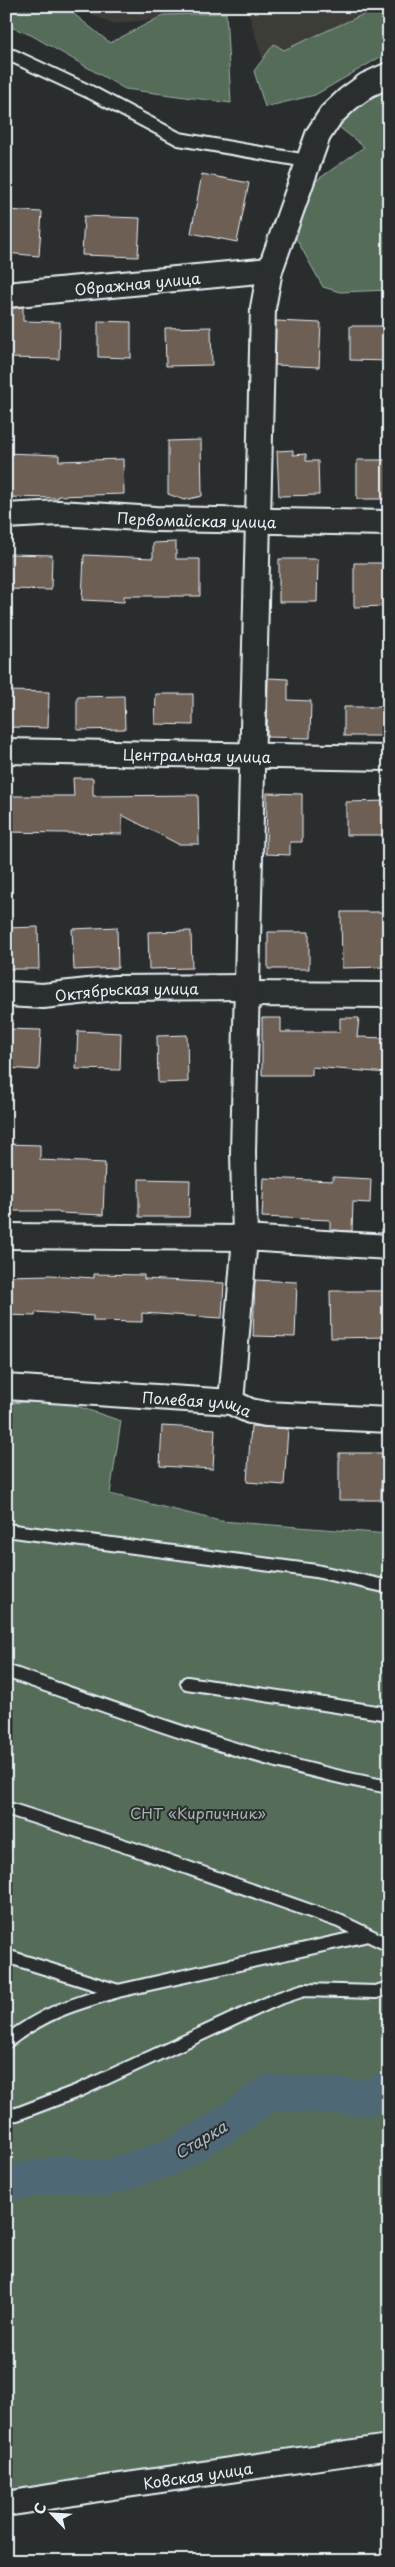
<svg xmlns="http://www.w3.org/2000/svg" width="395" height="2567" font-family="'Playpen Sans',sans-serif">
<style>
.built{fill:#3e3c39}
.green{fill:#546c59;stroke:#9eaea8}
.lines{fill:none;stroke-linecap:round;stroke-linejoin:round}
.river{stroke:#4f6874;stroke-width:36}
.building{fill:#6d5e53;stroke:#e8f1f8}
.lane-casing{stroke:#e8f1f8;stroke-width:16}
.street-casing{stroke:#e8f1f8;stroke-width:28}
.lane{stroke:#2a2d2e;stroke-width:12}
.street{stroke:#2a2d2e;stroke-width:24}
.labels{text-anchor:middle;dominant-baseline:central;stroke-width:4;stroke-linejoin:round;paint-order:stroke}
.street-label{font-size:15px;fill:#e8f1f8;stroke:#2a2d2e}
.park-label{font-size:15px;fill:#a5b5b0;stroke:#2a2d2e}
.water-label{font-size:16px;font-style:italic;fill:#abbac3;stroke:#2a2d2e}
</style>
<rect width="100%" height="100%" fill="#2a2d2e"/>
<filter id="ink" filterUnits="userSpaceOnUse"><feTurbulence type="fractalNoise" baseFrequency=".02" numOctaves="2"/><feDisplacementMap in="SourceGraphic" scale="10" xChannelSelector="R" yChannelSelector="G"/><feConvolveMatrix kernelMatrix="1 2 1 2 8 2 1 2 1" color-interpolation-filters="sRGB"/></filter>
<g filter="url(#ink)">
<!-- built -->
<path class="built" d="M 75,6 L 389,6 L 267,73 L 247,8 L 112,24 Z"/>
<!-- green -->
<path class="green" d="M 6,6 L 64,6 L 110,43 L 164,15 L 226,13 L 231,103 L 125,89 L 31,35 L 6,25 Z
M 382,6 L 389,6 L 389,52 L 315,95 L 265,107 L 254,71 L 274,44 L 284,50 Z
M 389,85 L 389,290 L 340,292 L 323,287 L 292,231 L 310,185 L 364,147 L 334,123 L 362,97 Z
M 62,1401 L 121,1421 L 110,1494 L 220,1521 L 389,1534 L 389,2090 L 365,2098 L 270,2092 L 226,2124 L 171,2157 L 103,2179 L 64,2173 L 6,2183 L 6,1403 Z
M 389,2095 L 389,2441 L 6,2494 L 6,2188 L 64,2177 L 102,2184 L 174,2160 L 271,2097 L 364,2103 Z"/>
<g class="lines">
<!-- river -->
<path class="river" d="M 6,2184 L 64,2173 L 103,2179 L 171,2157 L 226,2124 L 270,2092 L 365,2098 L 389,2090"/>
</g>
<!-- building -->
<path class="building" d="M 202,174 L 249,183 L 237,242 L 191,233 Z
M 6,210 L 42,212 L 39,256 L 6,253 Z
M 84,216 L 140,218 L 138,257 L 82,255 Z
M 23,307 L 23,321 L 60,322 L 59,359 L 6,358 L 6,309 Z
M 98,321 L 131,322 L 131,358 L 98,357 Z
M 276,321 L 321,323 L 319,367 L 275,365 Z
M 350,326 L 389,326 L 389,361 L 350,360 Z
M 211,327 L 212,365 L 166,366 L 165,328 Z
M 201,440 L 202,496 L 184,500 L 168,494 L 168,441 Z
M 293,450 L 293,455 L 306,454 L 306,461 L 318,461 L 319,495 L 279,496 L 277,451 Z
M 6,453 L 59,455 L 59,461 L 123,459 L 124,494 L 58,496 L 58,498 L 6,497 Z
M 357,460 L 389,460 L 389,499 L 357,499 Z
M 176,542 L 176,559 L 200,559 L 200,596 L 124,596 L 124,602 L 82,600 L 84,555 L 153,558 L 153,543 Z
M 9,554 L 52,555 L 51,590 L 8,589 Z
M 279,559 L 318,559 L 317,602 L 279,602 Z
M 354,563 L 389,563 L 389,606 L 354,607 Z
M 268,678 L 288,679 L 288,700 L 311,701 L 310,738 L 267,737 Z
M 8,691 L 49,692 L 48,728 L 7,727 Z
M 156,694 L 193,694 L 193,725 L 155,724 Z
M 124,696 L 125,729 L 77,730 L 77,697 Z
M 344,707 L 388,707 L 388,736 L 344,736 Z
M 73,778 L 93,778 L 93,796 L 198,795 L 199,844 L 178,844 L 122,815 L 122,834 L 6,832 L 6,796 L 74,796 Z
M 267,793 L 302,794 L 302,842 L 290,842 L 290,855 L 266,854 Z
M 389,801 L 389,835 L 346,835 L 346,802 Z
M 341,912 L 386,912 L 386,967 L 342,968 Z
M 38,927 L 39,969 L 6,969 L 6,928 Z
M 117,927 L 118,968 L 74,970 L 72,929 Z
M 191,931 L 192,968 L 149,969 L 148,932 Z
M 268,932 L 309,932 L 309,969 L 268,969 Z
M 262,1018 L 281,1018 L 281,1032 L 340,1032 L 340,1018 L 359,1018 L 357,1037 L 389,1038 L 388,1073 L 312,1067 L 312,1075 L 262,1075 Z
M 6,1029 L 41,1030 L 39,1070 L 6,1068 Z
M 78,1031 L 121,1033 L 120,1070 L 76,1069 Z
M 187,1035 L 188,1082 L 158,1083 L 157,1036 Z
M 6,1144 L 40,1145 L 40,1160 L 105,1163 L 103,1215 L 59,1213 L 59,1211 L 6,1211 Z
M 333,1177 L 371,1179 L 370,1203 L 353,1202 L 352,1231 L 330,1230 L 330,1220 L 262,1217 L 264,1178 L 333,1181 Z
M 139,1179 L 190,1180 L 189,1217 L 139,1217 Z
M 94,1274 L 144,1275 L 144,1279 L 224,1283 L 222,1318 L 142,1313 L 142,1322 L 93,1321 L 93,1316 L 36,1312 L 35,1316 L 6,1315 L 6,1276 L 50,1275 L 94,1278 Z
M 255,1280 L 297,1282 L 295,1337 L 253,1336 Z
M 330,1291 L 389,1291 L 389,1337 L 331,1338 Z
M 162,1426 L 215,1429 L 213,1469 L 160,1466 Z
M 251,1426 L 288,1429 L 284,1485 L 247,1482 Z
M 339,1453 L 382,1453 L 381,1500 L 339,1500 Z"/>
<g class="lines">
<defs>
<path id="lane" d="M 6,56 L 13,56 L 92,93 L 179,139 L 307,161
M 6,1530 L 316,1571 L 389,1587
M 6,1671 C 132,1715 257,1763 389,1787
M 187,1683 L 389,1714
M 6,1808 L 134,1849 L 339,1921 L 389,1945
M 6,1956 L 118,1991 L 368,1935
M 6,2042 C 45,2012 71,2005 118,1991
M 6,2115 L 17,2114 L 80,2090 L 277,1999 L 304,1990 L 376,1992 L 389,1988"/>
<g id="street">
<path id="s1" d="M 6,295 L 270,270"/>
<path id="s2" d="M 6,516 L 59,513 L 155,519 L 389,523"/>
<path id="s3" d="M 6,751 L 389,758"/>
<path id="s4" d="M 6,994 L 43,996 L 115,988 L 247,987"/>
<path d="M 246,994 L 389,995"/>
<path d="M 6,1236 L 245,1238 L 389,1247"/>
<path id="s5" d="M 6,1387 L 231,1402 L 250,1411 L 266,1414 L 389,1420"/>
<path d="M 231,1402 L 245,1238 L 243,1152 L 263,308 L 270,270 L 318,135 L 331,115 L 348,99 L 367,85 L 389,75"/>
<path id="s6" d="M 6,2504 L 99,2489 L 389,2447"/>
</g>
</defs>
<!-- lane casing -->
<use href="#lane" class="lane-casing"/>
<!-- street casing -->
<use href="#street" class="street-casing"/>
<!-- lane -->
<use href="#lane" class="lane"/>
<!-- street -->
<use href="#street" class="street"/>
</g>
</g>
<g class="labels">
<!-- street labels -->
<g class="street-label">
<text stroke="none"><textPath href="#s1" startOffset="132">Овражная улица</textPath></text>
<text stroke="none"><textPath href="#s2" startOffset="191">Первомайская улица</textPath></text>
<text stroke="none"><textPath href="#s3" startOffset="191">Центральная улица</textPath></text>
<text stroke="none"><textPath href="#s4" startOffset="121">Октябрьская улица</textPath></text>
<text stroke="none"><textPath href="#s5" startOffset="192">Полевая улица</textPath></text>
<text stroke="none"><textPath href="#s6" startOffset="194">Ковская улица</textPath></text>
</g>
<!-- park labels -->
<g class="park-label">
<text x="198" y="1812">СНТ «Кирпичник»</text>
</g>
<!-- water labels -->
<g class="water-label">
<text transform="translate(200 2139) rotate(-31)">Старка</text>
</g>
</g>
<!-- margin -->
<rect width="395" height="2567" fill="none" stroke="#2a2d2e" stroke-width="25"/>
<rect x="12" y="12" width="370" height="2542" fill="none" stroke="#e8f1f8" stroke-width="2" filter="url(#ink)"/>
<!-- north arrow -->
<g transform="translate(52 2514) rotate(295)" stroke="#2a2d2e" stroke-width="4" paint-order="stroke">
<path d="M0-4L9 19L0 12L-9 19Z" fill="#e8f1f8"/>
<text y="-8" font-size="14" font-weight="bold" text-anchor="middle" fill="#e8f1f8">С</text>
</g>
</svg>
